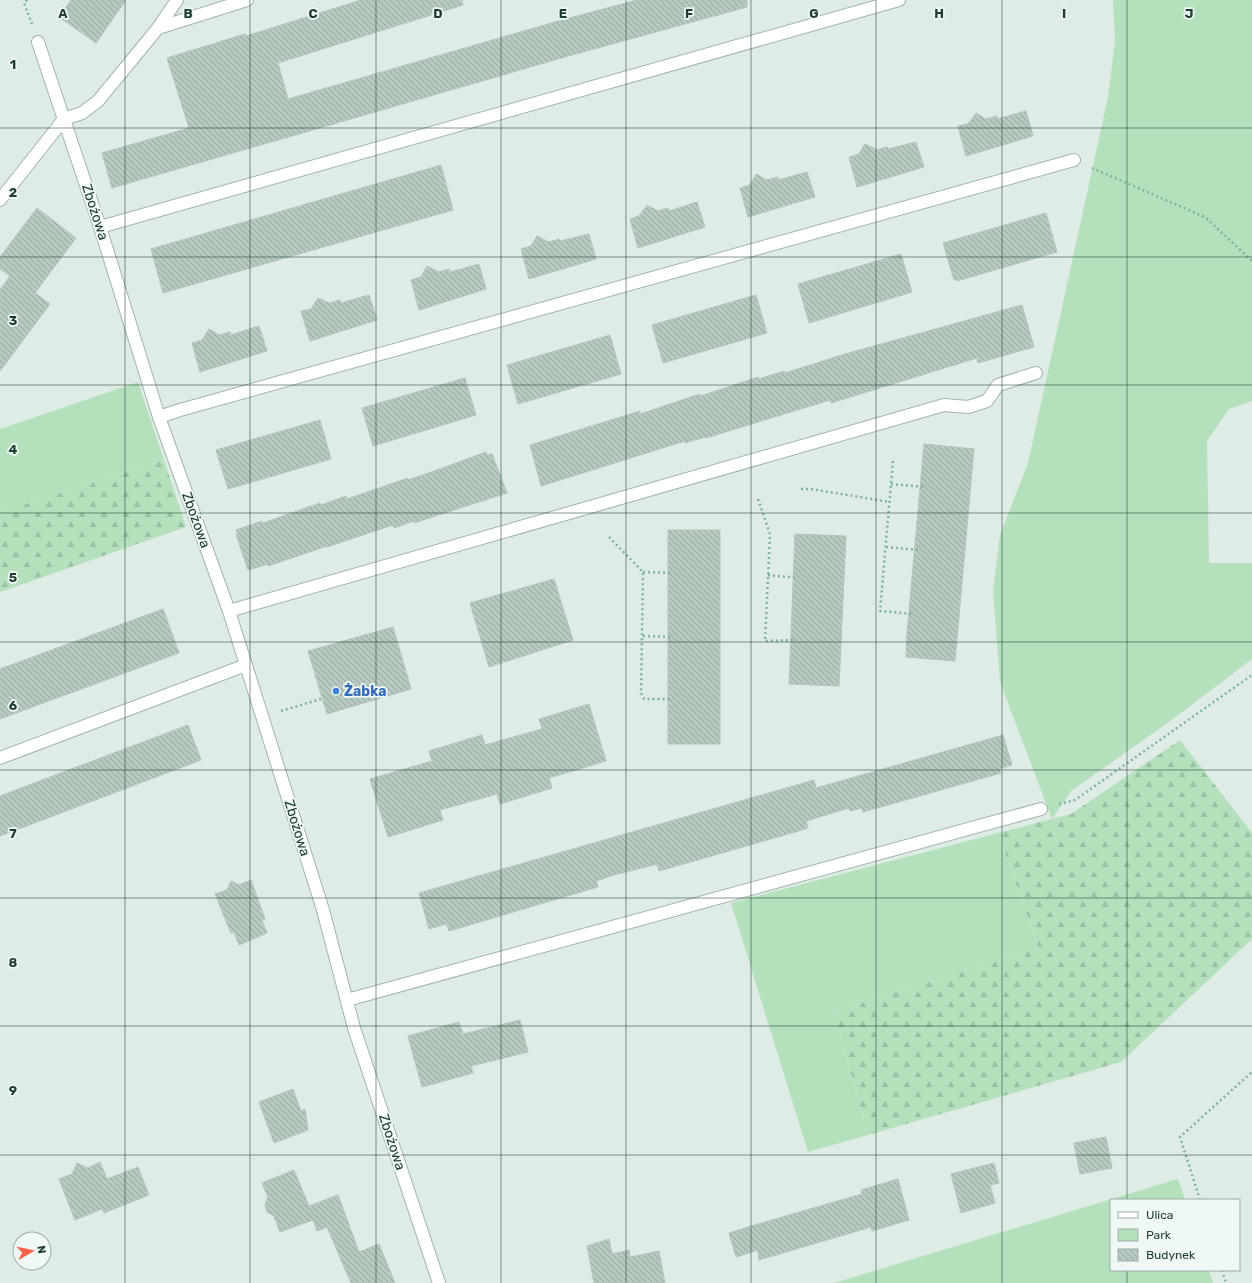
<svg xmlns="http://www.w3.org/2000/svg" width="1252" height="1283" font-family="Rubik,sans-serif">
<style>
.green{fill:#b5e0bc}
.forest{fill:url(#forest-firs)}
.building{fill:url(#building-back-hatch);stroke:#b1c6bb}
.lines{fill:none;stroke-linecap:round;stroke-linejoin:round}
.service-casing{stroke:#a1b4ac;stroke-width:14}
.minor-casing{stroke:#a1b4ac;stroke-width:14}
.path{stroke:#7bb49c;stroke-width:2.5;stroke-dasharray:2 3;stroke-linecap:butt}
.service{stroke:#fff;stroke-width:12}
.minor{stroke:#fff;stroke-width:12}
.grid{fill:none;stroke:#1e3e32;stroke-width:1;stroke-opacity:0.55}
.shop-dot{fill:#3f7fe0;stroke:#f0f8f3;stroke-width:1.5}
.labels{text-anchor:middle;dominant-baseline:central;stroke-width:3.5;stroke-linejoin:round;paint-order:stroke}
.street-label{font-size:14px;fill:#1e3e32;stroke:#f0f8f3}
.shop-label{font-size:14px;font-weight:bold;fill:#366cbe;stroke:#f0f8f3;text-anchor:start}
.grid-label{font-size:13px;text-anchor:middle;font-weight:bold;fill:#1e3e32;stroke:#f0f8f3;stroke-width:3.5;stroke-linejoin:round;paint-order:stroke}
</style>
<defs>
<pattern id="forest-firs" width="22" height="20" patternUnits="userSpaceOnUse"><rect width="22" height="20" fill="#b5e0bc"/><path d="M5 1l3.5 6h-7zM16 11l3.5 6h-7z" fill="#9bc1a2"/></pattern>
<pattern id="building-back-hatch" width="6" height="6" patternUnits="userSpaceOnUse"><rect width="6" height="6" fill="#b7cac0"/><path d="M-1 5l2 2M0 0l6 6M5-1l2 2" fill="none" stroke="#94a59d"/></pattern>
</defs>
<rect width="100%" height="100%" fill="#dfece5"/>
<!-- green -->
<path class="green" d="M 1113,0 L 1252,0 L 1252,401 L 1229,409 L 1207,441 L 1209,563 L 1252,563 L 1252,659 L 1169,722 L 1071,791 L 1052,819 L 1000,682 L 993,591 L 1000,535 L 1028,463 L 1108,97 L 1115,41 Z
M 138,382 L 164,460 L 0,512 L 0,429 Z
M 998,833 L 1039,948 L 834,1011 L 868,1135 L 808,1152 L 731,903 Z
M 1178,1179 L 1185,1200 L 1111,1200 L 1111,1270 L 1209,1270 L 1213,1283 L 834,1283 Z"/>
<!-- forest -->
<path class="forest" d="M 164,460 L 186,527 L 0,592 L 0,512 Z
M 1180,740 L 1252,833 L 1252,939 L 1121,1062 L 868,1135 L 834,1011 L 1039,948 L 998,833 L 1071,814 Z"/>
<!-- building -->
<path class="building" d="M 71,0 L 126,0 L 96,43 L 59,17 Z
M 361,0 L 462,0 L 463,5 L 278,63 L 288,99 L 562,20 L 637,0 L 747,0 L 747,7 L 572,55 L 112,188 L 102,153 L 189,128 L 167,58 L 245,34 L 246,36 Z
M 1026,111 L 1033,136 L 966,156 L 958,126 L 968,124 L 976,113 L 986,119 L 997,116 L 997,119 Z
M 916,142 L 924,167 L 857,187 L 849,157 L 859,154 L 865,144 L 877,150 L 887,147 L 888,149 Z
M 441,165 L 453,210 L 163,293 L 151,249 Z
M 807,172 L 815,197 L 748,217 L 740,188 L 750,185 L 756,174 L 767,180 L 778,177 L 778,180 Z
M 697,202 L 705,227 L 638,248 L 630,219 L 639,216 L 647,205 L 658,211 L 668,208 L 669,211 Z
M 37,208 L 76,238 L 35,293 L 50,304 L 0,371 L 0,290 L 10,276 L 0,269 L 0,257 Z
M 1046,213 L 1057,252 L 957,281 L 957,279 L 954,280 L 943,243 Z
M 589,234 L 596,259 L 529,279 L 521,249 L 531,246 L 537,236 L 549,242 L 559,239 L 560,241 Z
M 901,254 L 912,292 L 809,323 L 798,284 Z
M 479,264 L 486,289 L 419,310 L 411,280 L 421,277 L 427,266 L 439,272 L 449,269 L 450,272 Z
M 369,295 L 377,320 L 310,341 L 301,311 L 311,309 L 318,298 L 329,303 L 340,300 L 341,303 Z
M 756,295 L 767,333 L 663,363 L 652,325 Z
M 1022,305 L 1034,347 L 978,363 L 977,358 L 831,403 L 830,400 L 706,438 L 705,437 L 685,443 L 685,441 L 541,486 L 530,445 L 640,411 L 640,414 L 700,394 L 701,396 L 758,377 L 759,379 L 784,371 L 785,373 L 845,354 Z
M 259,326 L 267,351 L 200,372 L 192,343 L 202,340 L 209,329 L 219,335 L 230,332 L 231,335 Z
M 610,335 L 621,374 L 518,404 L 507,365 Z
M 465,378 L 476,415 L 373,446 L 362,408 Z
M 320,420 L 331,459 L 228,489 L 216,450 Z
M 924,444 L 974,449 L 955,661 L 906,657 L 907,633 Z
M 486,452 L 487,455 L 492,454 L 507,493 L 414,523 L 414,521 L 394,528 L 393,525 L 327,547 L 327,546 L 268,566 L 268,564 L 248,570 L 236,534 L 238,534 L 236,530 L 262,521 L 263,523 L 320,503 L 321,505 L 346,496 L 347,499 L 408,478 L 408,480 L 437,470 Z
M 668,530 L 720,530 L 720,744 L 668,744 Z
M 795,534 L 846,536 L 839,686 L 789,684 Z
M 554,579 L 573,640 L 489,667 L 470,603 Z
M 163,609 L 179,653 L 0,719 L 0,669 Z
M 393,627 L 411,689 L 327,714 L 308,651 Z
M 589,704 L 606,761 L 549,778 L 552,788 L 500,804 L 497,794 L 440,810 L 443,820 L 388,837 L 370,779 L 432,761 L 429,751 L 482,735 L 485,745 L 542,729 L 539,719 Z
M 188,725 L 201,760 L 0,836 L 0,796 Z
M 1003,735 L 1012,765 L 999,769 L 1001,773 L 863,812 L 862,808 L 850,811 L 849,808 L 806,821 L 808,828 L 795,832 L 659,871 L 657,864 L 614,875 L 596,881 L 598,887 L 449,931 L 446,924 L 429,929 L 419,893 L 814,780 L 816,788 Z
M 251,880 L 265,919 L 262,921 L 267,933 L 239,945 L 234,932 L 231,933 L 215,894 L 227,890 L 231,881 L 239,885 Z
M 520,1020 L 528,1052 L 471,1066 L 473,1073 L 422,1087 L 408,1036 L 459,1022 L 463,1034 Z
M 293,1089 L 301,1111 L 305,1109 L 308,1130 L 274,1143 L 259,1102 Z
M 1106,1137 L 1112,1168 L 1080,1174 L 1074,1143 Z
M 100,1162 L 107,1179 L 138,1167 L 149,1195 L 104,1213 L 102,1209 L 75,1220 L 59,1179 L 72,1174 L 77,1163 L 88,1168 Z
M 994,1163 L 999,1183 L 990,1185 L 995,1203 L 961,1213 L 951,1174 Z
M 294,1170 L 309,1206 L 338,1195 L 359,1252 L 379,1244 L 395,1283 L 351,1283 L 327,1227 L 317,1231 L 313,1220 L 280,1232 L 274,1216 L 267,1212 L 265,1205 L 268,1197 L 262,1183 Z
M 898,1179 L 909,1220 L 872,1231 L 871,1227 L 759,1260 L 758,1250 L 736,1257 L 729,1233 L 751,1226 L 862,1194 L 861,1190 Z
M 609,1239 L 612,1254 L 629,1250 L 630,1257 L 659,1251 L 665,1283 L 594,1283 L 587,1246 Z"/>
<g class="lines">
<defs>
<path id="service" d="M 158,28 L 247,0
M 0,200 L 64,119 L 82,113 L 98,101 L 158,28 L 177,0
M 100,227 L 899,0
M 159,417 L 180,410 L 1074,160
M 229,611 L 944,405 L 968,407 L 987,401 L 998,385 L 1036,373
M 0,758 L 246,665
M 347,1000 L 1041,809"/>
<path id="minor" d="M 38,42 L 100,227 L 159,417 L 229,611 L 323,910 L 354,1028 L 439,1283"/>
</defs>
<!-- service casing -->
<use href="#service" class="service-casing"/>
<!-- minor casing -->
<use href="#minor" class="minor-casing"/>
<!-- path -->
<path class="path" d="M 27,0 L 24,3 L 32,24
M 1092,168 L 1205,217 L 1252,261
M 893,461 L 880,611 L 913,614
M 891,484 L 924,487
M 801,489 L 811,489 L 890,502
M 758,499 L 770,534 L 765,641 L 796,640
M 609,537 L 643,572 L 641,693 L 644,699 L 673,699
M 886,547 L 918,550
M 643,572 L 673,573
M 768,575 L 798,578
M 643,636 L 673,637
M 281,711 L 321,699
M 1059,804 L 1075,800 L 1252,675
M 1200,1200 L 1180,1137 L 1252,1072
M 1222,1270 L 1226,1283"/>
<!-- service -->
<use href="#service" class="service"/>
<!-- minor -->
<use href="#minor" class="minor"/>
</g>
<!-- grid -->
<path class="grid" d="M 125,0 L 125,1283M 250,0 L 250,1283M 376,0 L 376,1283M 501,0 L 501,1283M 626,0 L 626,1283M 751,0 L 751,1283M 876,0 L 876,1283M 1002,0 L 1002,1283M 1127,0 L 1127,1200M 0,128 L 1252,128M 0,257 L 1252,257M 0,385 L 1252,385M 0,513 L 1252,513M 0,642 L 1252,642M 0,770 L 1252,770M 0,898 L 1252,898M 0,1026 L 1252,1026M 0,1155 L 1252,1155M 1127,1270 L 1127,1283"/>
<!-- markers -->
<circle class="shop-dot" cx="336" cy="691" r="4"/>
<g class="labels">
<!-- street labels -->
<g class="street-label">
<text transform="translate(95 212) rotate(72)">Zbożowa</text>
<text transform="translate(196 520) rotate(70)">Zbożowa</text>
<text transform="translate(297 828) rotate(73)">Zbożowa</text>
<text transform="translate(392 1142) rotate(72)">Zbożowa</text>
</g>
<!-- shop labels -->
<g class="shop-label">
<text x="344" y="691">Żabka</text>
</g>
</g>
<g class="grid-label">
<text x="63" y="18">A</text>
<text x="188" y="18">B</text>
<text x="313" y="18">C</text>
<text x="438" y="18">D</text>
<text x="563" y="18">E</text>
<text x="689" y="18">F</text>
<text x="814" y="18">G</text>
<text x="939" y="18">H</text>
<text x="1064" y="18">I</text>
<text x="1189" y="18">J</text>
<text x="13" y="69">1</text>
<text x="13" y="197">2</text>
<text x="13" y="325">3</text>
<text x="13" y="454">4</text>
<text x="13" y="582">5</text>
<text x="13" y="710">6</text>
<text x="13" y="838">7</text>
<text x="13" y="967">8</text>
<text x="13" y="1095">9</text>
</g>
<!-- legend -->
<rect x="1110" y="1199" width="130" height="72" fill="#f0f8f3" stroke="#9caea6"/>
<rect x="1118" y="1212" width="20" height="6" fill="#ffffff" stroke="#9caea6"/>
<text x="1146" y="1219" font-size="12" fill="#1e3e32">Ulica</text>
<rect x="1118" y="1229" width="20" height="12" fill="#b5e0bc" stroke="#9caea6"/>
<text x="1146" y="1239" font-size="12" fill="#1e3e32">Park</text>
<rect x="1118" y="1249" width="20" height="12" fill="url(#building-back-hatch)" stroke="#9caea6"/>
<text x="1146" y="1259" font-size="12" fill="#1e3e32">Budynek</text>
<!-- north arrow -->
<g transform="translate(32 1251) rotate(81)"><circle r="19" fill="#f0f8f3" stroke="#9caea6"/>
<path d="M0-3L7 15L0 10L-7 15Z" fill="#ff644a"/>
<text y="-6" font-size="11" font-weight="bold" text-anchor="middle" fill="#1e3e32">N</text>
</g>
</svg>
